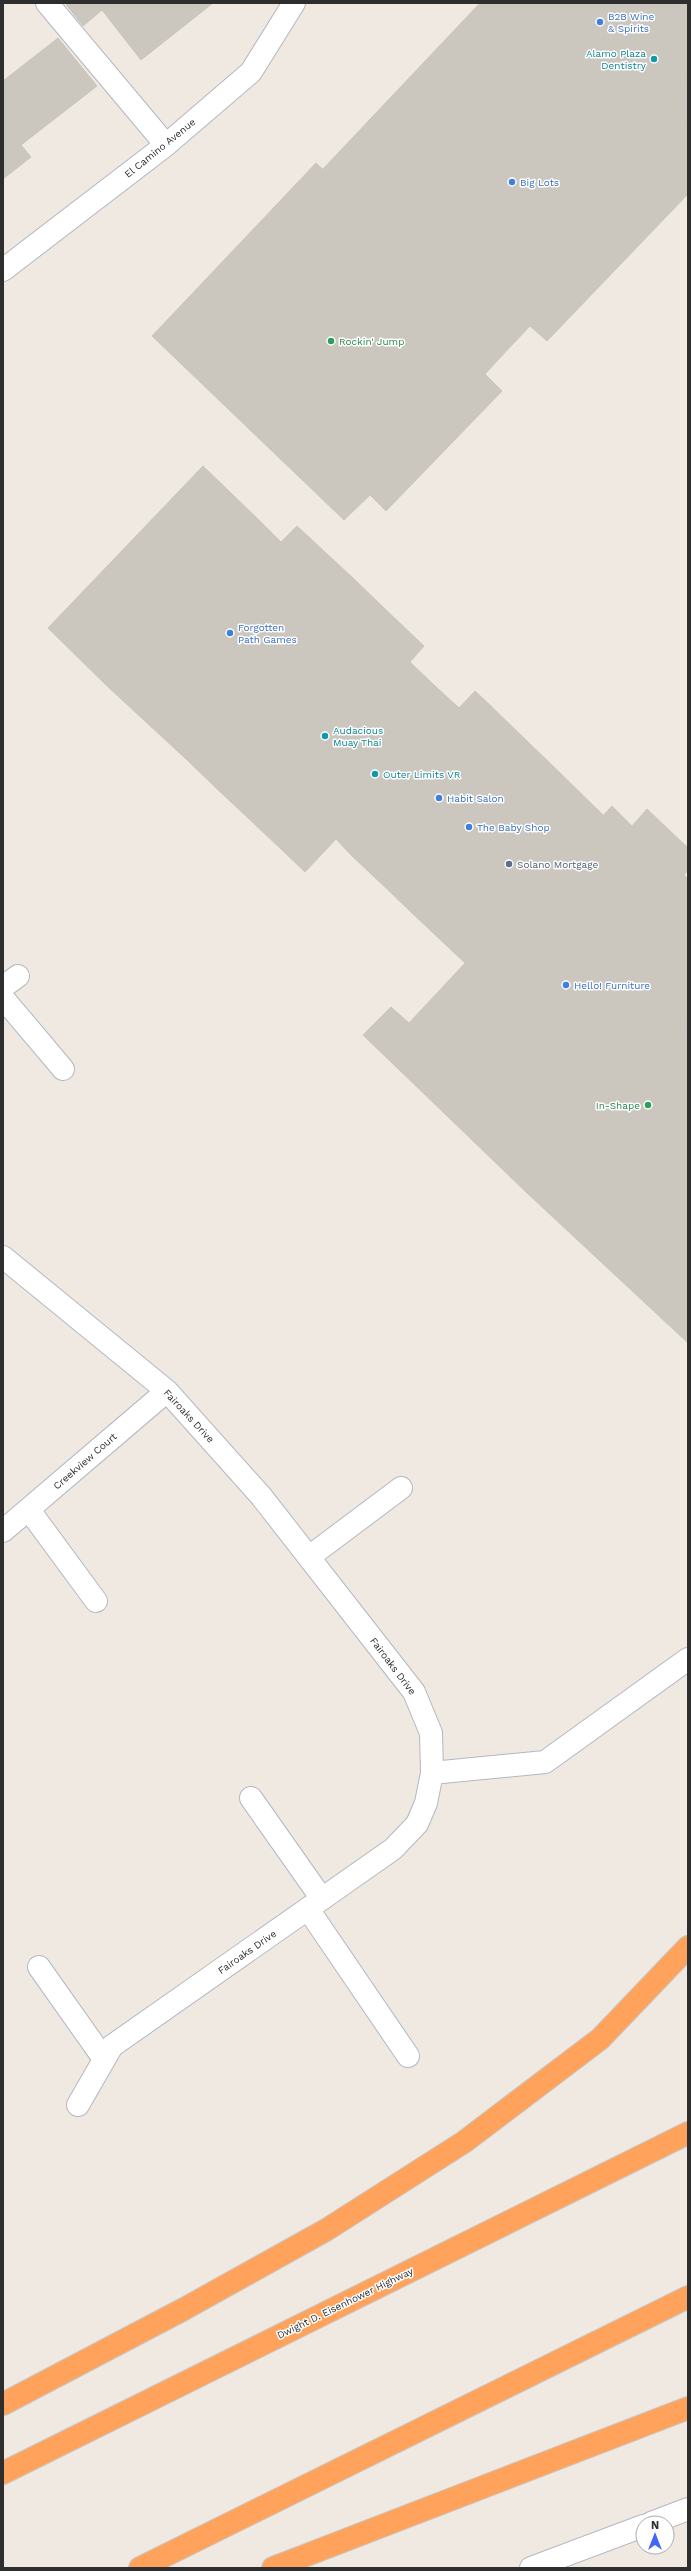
<svg xmlns="http://www.w3.org/2000/svg" width="691" height="2571" font-family="'Work Sans',sans-serif">
<style>
.building{fill:#cbc7bf;stroke:#cbc5ba}
.lines{fill:none;stroke-linecap:round;stroke-linejoin:round}
.minor-casing{stroke:#b4b7c1;stroke-width:24}
.highway-casing{stroke:#c9c9c9;stroke-width:24}
.minor{stroke:#fff;stroke-width:22}
.highway{stroke:#ffa35c;stroke-width:22}
.shop-dot{fill:#3f7fe0;stroke:#fff;stroke-width:1.5}
.culture-dot{fill:#0f9aa8;stroke:#fff;stroke-width:1.5}
.leisure-dot{fill:#2e9e5b;stroke:#fff;stroke-width:1.5}
.service-dot{fill:#5c6f8a;stroke:#fff;stroke-width:1.5}
.labels{text-anchor:middle;dominant-baseline:central;stroke-width:3;stroke-linejoin:round;paint-order:stroke}
.shop-label{font-size:10px;fill:#366cbe;stroke:#fff;text-anchor:start}
.culture-label{font-size:10px;fill:#0d838f;stroke:#fff;text-anchor:start}
.street-label{font-size:10px;fill:#2e2e2e;stroke:#fff}
.leisure-label{font-size:10px;fill:#27864d;stroke:#fff;text-anchor:start}
.service-label{font-size:10px;fill:#4e5e75;stroke:#fff;text-anchor:start}
</style>
<rect width="100%" height="100%" fill="#efe9e1"/>
<!-- building -->
<path class="building" d="M 65,3 L 213,3 L 141,60 L 102,10 L 83,26 Z
M 480,3 L 561,3 L 688,124 L 688,161 L 686,164 L 688,166 L 688,194 L 547,341 L 530,326 L 511,346 L 323,169 Z
M 561,3 L 638,3 L 601,41 Z
M 638,3 L 688,3 L 688,77 L 665,102 L 601,41 Z
M 58,38 L 97,86 L 21,145 L 31,157 L 3,179 L 3,81 Z
M 688,77 L 688,124 L 665,102 Z
M 316,163 L 511,346 L 485,374 L 502,391 L 386,511 L 370,495 L 344,520 L 152,336 Z
M 203,466 L 261,522 L 107,686 L 48,628 Z
M 261,522 L 281,542 L 297,526 L 354,579 L 186,759 L 107,686 Z
M 354,579 L 383,607 L 215,787 L 186,759 Z
M 383,607 L 424,646 L 410,662 L 435,686 L 281,849 L 215,787 Z
M 435,686 L 459,708 L 305,872 L 281,849 Z
M 475,691 L 491,706 L 351,855 L 336,839 Z
M 491,706 L 527,741 L 386,888 L 351,855 Z
M 527,741 L 554,767 L 412,913 L 386,888 Z
M 554,767 L 603,815 L 465,963 L 412,913 Z
M 612,806 L 632,826 L 647,809 L 688,848 L 688,870 L 684,875 L 688,879 L 688,1017 L 527,1193 L 363,1035 L 391,1007 L 409,1023 Z
M 688,1017 L 688,1343 L 527,1193 Z"/>
<g class="lines">
<defs>
<path id="minor" d="M 47,3 L 166,145
M 3,270 L 166,145 L 251,72 L 294,3
M 3,987 L 18,976
M 3,998 L 63,1069
M 3,1257 L 167,1391 L 261,1496 L 414,1692 L 431,1733 L 432,1773 L 426,1803 L 417,1824 L 393,1849 L 112,2046 L 78,2105
M 29,1510 L 96,1601
M 3,1531 L 167,1391
M 309,1557 L 401,1488
M 432,1773 L 545,1762 L 688,1659
M 251,1798 L 322,1899
M 308,1909 L 408,2056
M 39,1967 L 104,2059
M 651,2523 L 688,2509
M 531,2568 L 643,2526"/>
<path id="highway" d="M 3,2404 L 184,2309 L 326,2230 L 464,2142 L 600,2039 L 688,1947
M 3,2473 L 688,2133
M 140,2568 L 688,2297
M 273,2568 L 688,2408"/>
</defs>
<!-- minor casing -->
<use href="#minor" class="minor-casing"/>
<!-- highway casing -->
<use href="#highway" class="highway-casing"/>
<!-- minor -->
<use href="#minor" class="minor"/>
<!-- highway -->
<use href="#highway" class="highway"/>
</g>
<!-- markers -->
<g class="shop-dot">
<circle cx="600" cy="22" r="4"/>
<circle cx="512" cy="182" r="4"/>
<circle cx="230" cy="633" r="4"/>
<circle cx="439" cy="798" r="4"/>
<circle cx="469" cy="827" r="4"/>
<circle cx="566" cy="985" r="4"/>
</g>
<g class="culture-dot">
<circle cx="654" cy="59" r="4"/>
<circle cx="325" cy="736" r="4"/>
<circle cx="375" cy="774" r="4"/>
</g>
<g class="leisure-dot">
<circle cx="331" cy="341" r="4"/>
<circle cx="648" cy="1105" r="4"/>
</g>
<circle class="service-dot" cx="509" cy="864" r="4"/>
<g class="labels">
<!-- shop labels -->
<g class="shop-label">
<text x="608" y="16">B2B Wine<tspan x="608" dy="12">&amp; Spirits</tspan></text>
<text x="520" y="182">Big Lots</text>
<text x="238" y="627">Forgotten<tspan x="238" dy="12">Path Games</tspan></text>
<text x="447" y="798">Habit Salon</text>
<text x="477" y="827">The Baby Shop</text>
<text x="574" y="985">Hello! Furniture</text>
</g>
<!-- culture labels -->
<g class="culture-label">
<text x="646" y="53" text-anchor="end">Alamo Plaza<tspan x="646" dy="12">Dentistry</tspan></text>
<text x="333" y="730">Audacious<tspan x="333" dy="12">Muay Thai</tspan></text>
<text x="383" y="774">Outer Limits VR</text>
</g>
<!-- street labels -->
<g class="street-label">
<text transform="translate(160 148) rotate(-39)">El Camino Avenue</text>
<text transform="translate(189 1416) rotate(47)">Fairoaks Drive</text>
<text transform="translate(85 1461) rotate(-41)">Creekview Court</text>
<text transform="translate(393 1666) rotate(53)">Fairoaks Drive</text>
<text transform="translate(247 1952) rotate(-35)">Fairoaks Drive</text>
<text transform="translate(345 2303) rotate(-26)">Dwight D. Eisenhower Highway</text>
</g>
<!-- leisure labels -->
<g class="leisure-label">
<text x="339" y="341">Rockin' Jump</text>
<text x="640" y="1105" text-anchor="end">In-Shape</text>
</g>
<!-- service labels -->
<g class="service-label">
<text x="517" y="864">Solano Mortgage</text>
</g>
</g>
<!-- border -->
<rect width="691" height="2571" fill="none" stroke="#2e2e2e" stroke-width="8"/>
<!-- north arrow -->
<g transform="translate(655 2535)"><circle r="19" fill="#ffffff" stroke="#ababab"/>
<path d="M0-3L7 15L0 10L-7 15Z" fill="#4264fb"/>
<text y="-6" font-size="11" font-weight="bold" text-anchor="middle" fill="#2e2e2e">N</text>
</g>
</svg>
